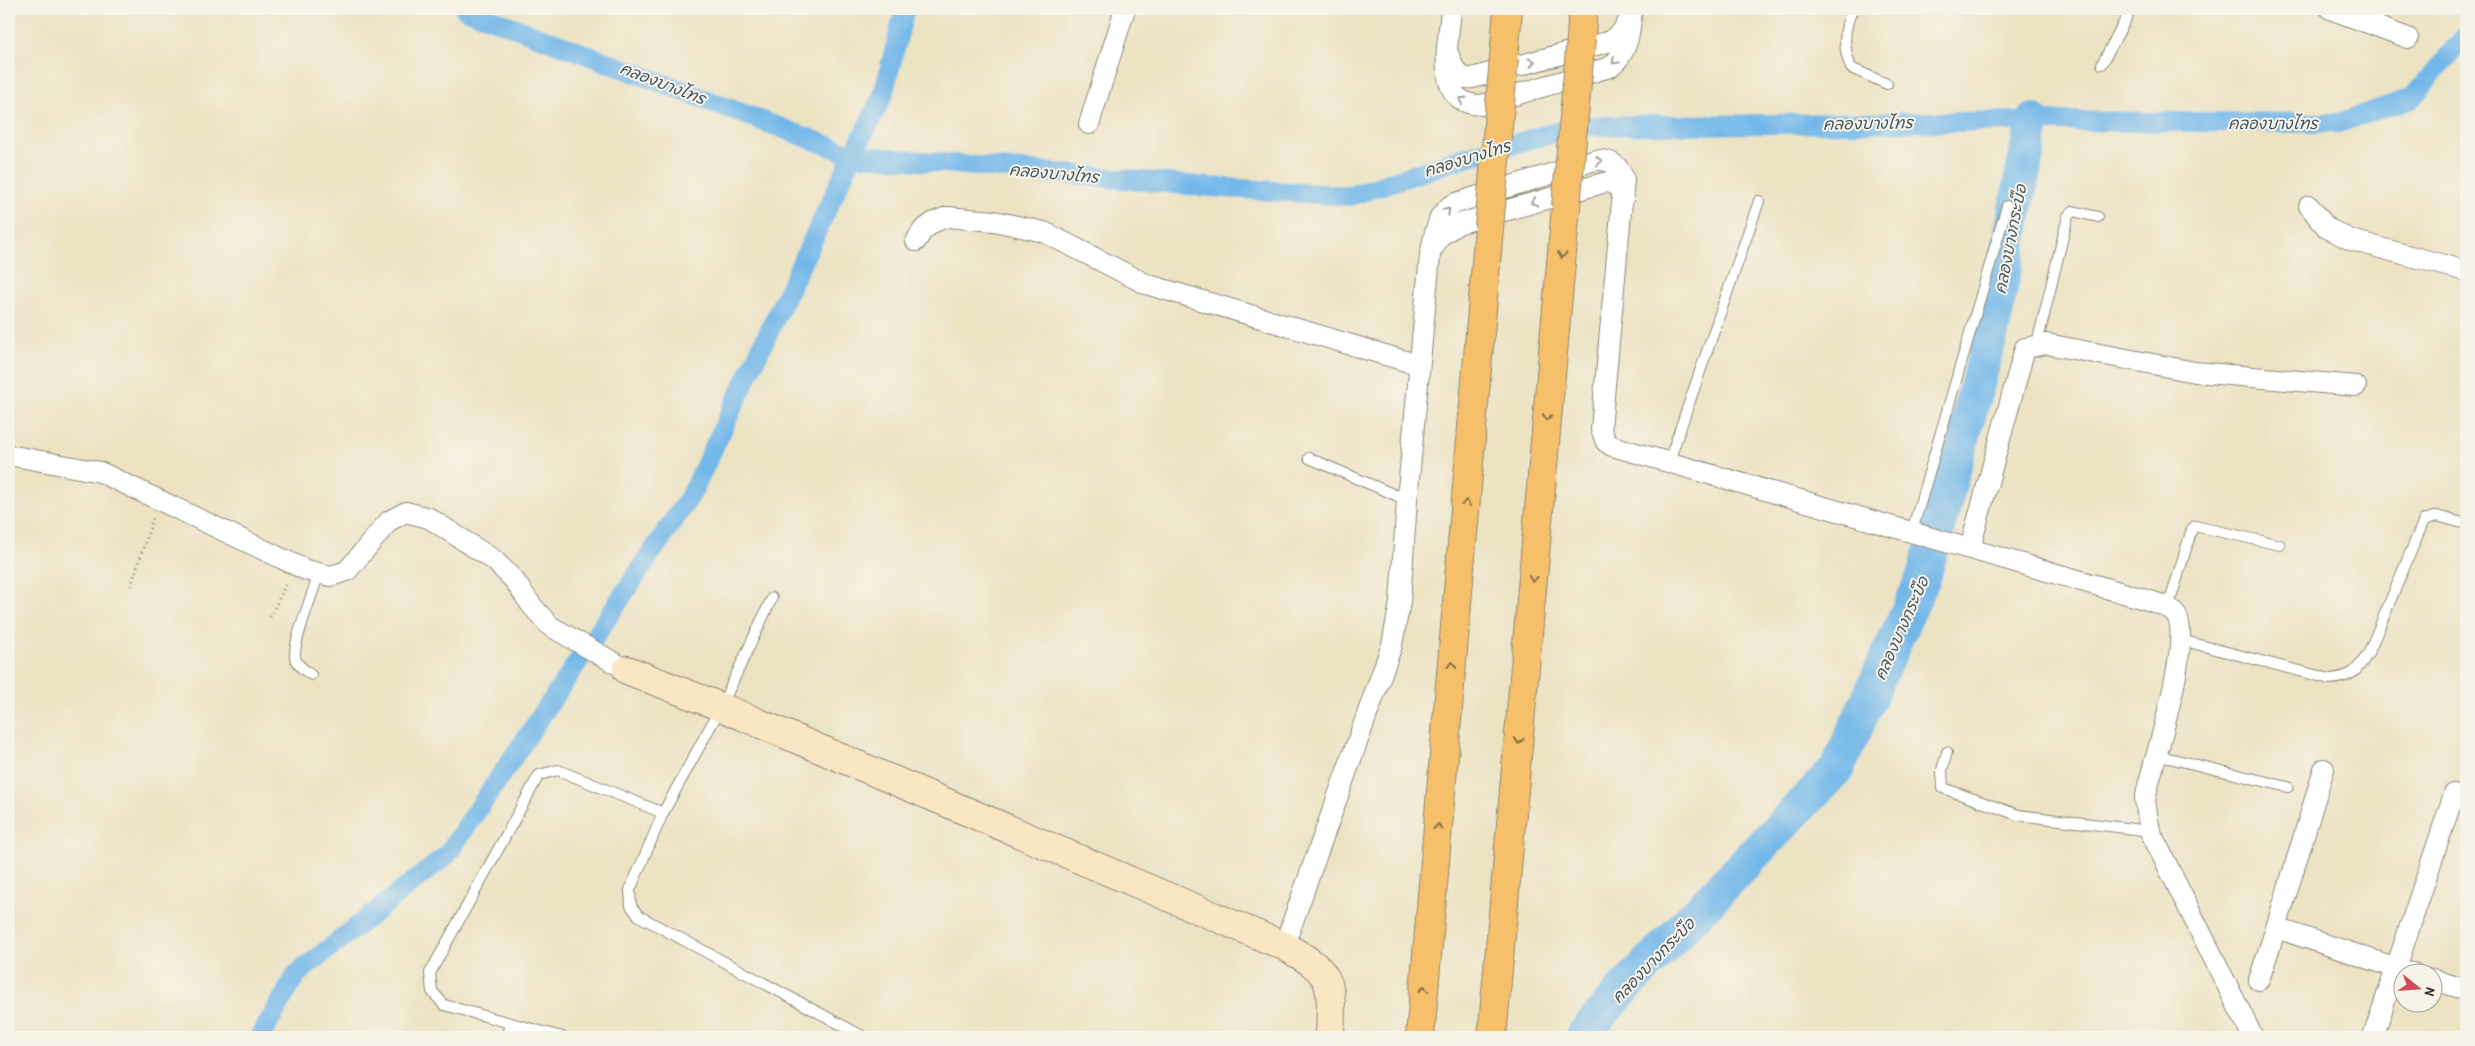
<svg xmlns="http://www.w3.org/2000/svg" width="2475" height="1046" font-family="'Patrick Hand','Playpen Sans Thai',sans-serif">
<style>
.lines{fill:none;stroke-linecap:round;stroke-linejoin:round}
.canal{stroke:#72b7e9;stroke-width:20}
.river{stroke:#72b7e9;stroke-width:35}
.lane-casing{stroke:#8c8777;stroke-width:12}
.street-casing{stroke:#8c8777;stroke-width:22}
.secondary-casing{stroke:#8c8777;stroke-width:30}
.highway-casing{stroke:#8c8777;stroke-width:30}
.path{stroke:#8c8777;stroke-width:3;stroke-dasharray:1 4;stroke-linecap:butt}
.lane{stroke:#fff;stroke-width:10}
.street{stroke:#fff;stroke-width:20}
.secondary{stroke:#fbe6c4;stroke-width:28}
.highway{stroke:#f6c06b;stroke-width:28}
.highway-bridge-casing{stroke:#8c8777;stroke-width:30;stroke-linecap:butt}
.highway-bridge{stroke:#f6c06b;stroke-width:28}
.oneway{stroke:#a0a0a0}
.oneway2{stroke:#866e48}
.labels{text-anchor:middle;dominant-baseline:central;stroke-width:4;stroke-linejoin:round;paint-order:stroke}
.water-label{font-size:16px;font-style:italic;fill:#405564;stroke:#f7f3e8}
</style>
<rect width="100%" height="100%" fill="#f7f3e8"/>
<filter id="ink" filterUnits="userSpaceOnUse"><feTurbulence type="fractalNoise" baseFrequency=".02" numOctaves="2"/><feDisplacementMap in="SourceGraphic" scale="10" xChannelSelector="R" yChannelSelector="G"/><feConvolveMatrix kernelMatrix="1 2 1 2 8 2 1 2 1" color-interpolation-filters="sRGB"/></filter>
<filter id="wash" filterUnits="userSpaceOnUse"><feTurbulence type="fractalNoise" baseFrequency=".0096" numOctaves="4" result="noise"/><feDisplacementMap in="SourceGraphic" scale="20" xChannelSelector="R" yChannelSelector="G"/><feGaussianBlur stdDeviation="1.12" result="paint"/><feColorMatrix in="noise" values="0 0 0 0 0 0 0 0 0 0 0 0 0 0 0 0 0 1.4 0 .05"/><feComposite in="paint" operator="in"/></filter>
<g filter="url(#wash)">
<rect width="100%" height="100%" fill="#ece3c3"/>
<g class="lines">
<!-- canal -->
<path class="canal" d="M 465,9 L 853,155 L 1210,187 L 1350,196 L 1466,157 L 1579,126 L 2033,121 L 2338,123 L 2412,98 L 2466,35
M 260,1037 L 297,974 L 447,855 L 692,493 L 853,155 L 883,95 L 905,9"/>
<!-- river -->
<path class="river" d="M 1582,1037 L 1615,998 L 1838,767 L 1924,576 L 1992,331 L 2033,121"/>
</g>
</g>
<g filter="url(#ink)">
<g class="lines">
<defs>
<path id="lane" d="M 1853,9 C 1843,28 1843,48 1851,68 L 1887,84
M 2102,64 L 2131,9
M 2037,344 L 2068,216 L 2073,211 L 2098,217
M 1309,458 L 1407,500
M 1668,464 L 1759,201
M 1912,531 L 2007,206
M 772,598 L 721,707 L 663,813 L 630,890 L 631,906 L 639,916 L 864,1037
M 2168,608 L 2192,529 L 2195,526 L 2280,545
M 2181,640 L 2330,679 C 2353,677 2357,671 2369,652 L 2424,520 L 2437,516 L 2466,524
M 311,675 C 305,670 296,665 295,657 C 293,641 314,591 319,573
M 1947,752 L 1942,770 L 1943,788 L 2018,815 L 2150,831
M 2156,755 L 2288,787
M 505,1037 L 511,1025
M 562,1037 L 444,1005 L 432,991 L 430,973 L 539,775 L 558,770 L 663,813"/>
<path id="street" d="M 1451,9 C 1449,41 1432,105 1481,105 L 1610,67 C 1629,52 1630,31 1632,9
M 2330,9 L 2408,38
M 1449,55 C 1453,66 1457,80 1472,78 L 1611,41 L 1620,34 L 1630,19
M 1089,124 L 1125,9
M 2309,206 L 2327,228 L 2351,240 L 2466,271
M 916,241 L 923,230 L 934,222 L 947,217 L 994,221 L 1044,232 L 1146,284 L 1419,365
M 1434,247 L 1440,236 L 1458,224 L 1603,183 L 1609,182 L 1618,186 L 1623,199
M 9,455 L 100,472 L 306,570 L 330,576 L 347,571 L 389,521 L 406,512 L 429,518 L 494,560 L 514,580 L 532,606 L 550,626 L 627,670
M 1970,548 L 2025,348 L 2047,344 L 2195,372 L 2356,386
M 2324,769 L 2276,928 L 2415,974
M 1284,946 L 1392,645 L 1400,602 L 1407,500 L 1430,255 L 1435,232 L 1440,217 L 1450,206 L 1456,203 L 1596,160 C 1611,159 1620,166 1624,180 L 1601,429 L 1606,442 L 1612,446 L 2151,601 C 2159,604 2170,607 2175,613 C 2194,637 2156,754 2148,786 L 2145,800 L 2150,831 L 2253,1037
M 2432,979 L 2466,990
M 2259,980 L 2276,928
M 2373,1037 L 2454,794"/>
<path id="secondary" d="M 627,670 L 721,707 L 1284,946 C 1335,974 1332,981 1330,1037"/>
<path id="highway" d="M 1581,38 L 1583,9
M 1504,58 L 1508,9
M 1420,1037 L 1489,228
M 1492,1037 L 1566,207"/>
</defs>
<!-- lane casing -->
<use href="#lane" class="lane-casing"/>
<!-- street casing -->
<use href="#street" class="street-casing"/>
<!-- secondary casing -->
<use href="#secondary" class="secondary-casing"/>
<!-- highway casing -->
<use href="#highway" class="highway-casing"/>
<!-- path -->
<path class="path" d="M 131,586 L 153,518
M 270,617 L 287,582"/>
<!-- lane -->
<use href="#lane" class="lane"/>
<!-- street -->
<use href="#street" class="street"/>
<!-- secondary -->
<use href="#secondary" class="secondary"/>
<!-- highway -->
<use href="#highway" class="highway"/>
<defs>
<path id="highway-bridge" d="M 1566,207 L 1581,38
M 1489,228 L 1504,58"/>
</defs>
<!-- highway-bridge casing -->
<use href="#highway-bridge" class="highway-bridge-casing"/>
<!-- highway-bridge -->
<use href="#highway-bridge" class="highway-bridge"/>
</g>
<!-- one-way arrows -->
<defs><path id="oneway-chevron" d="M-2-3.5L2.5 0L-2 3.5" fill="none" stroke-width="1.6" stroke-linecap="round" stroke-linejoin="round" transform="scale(1.25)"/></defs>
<g class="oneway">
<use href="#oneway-chevron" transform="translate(1615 61) rotate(137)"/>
<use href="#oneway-chevron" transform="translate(1532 62) rotate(-15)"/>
<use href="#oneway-chevron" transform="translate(1462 100) rotate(-150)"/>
<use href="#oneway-chevron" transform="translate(1599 161) rotate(-2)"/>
<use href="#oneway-chevron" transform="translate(1534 202) rotate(164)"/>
<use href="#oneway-chevron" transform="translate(1447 211) rotate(-45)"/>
</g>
<g class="oneway2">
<use href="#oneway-chevron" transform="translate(1562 255) rotate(95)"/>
<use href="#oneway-chevron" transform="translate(1547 417) rotate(95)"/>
<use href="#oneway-chevron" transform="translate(1466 503) rotate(-85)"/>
<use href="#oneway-chevron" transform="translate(1533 579) rotate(95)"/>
<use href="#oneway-chevron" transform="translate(1452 665) rotate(-85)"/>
<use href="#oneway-chevron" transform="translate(1519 741) rotate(95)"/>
<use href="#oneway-chevron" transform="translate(1438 827) rotate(-85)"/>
<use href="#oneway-chevron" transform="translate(1424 989) rotate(-85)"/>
</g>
</g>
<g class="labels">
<!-- water labels -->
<g class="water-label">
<text transform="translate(663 83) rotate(21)">คลองบางไทร</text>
<text transform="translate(1868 123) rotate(-1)">คลองบางไทร</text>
<text x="2273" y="123">คลองบางไทร</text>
<text transform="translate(1467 158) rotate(-17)">คลองบางไทร</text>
<text transform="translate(1054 173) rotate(5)">คลองบางไทร</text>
<text transform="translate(2010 239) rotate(-79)">คลองบางกระบือ</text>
<text transform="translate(1901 628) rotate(-66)">คลองบางกระบือ</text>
<text transform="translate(1653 960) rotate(-46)">คลองบางกระบือ</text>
</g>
</g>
<!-- margin -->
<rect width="2475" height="1046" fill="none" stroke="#f7f3e8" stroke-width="30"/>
<!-- north arrow -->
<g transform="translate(2418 988) rotate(107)"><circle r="24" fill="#f7f3e8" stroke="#a5a39c"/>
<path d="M0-4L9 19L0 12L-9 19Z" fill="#d1495b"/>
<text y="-8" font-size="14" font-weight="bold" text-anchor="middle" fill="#2b2b2b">N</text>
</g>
</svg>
